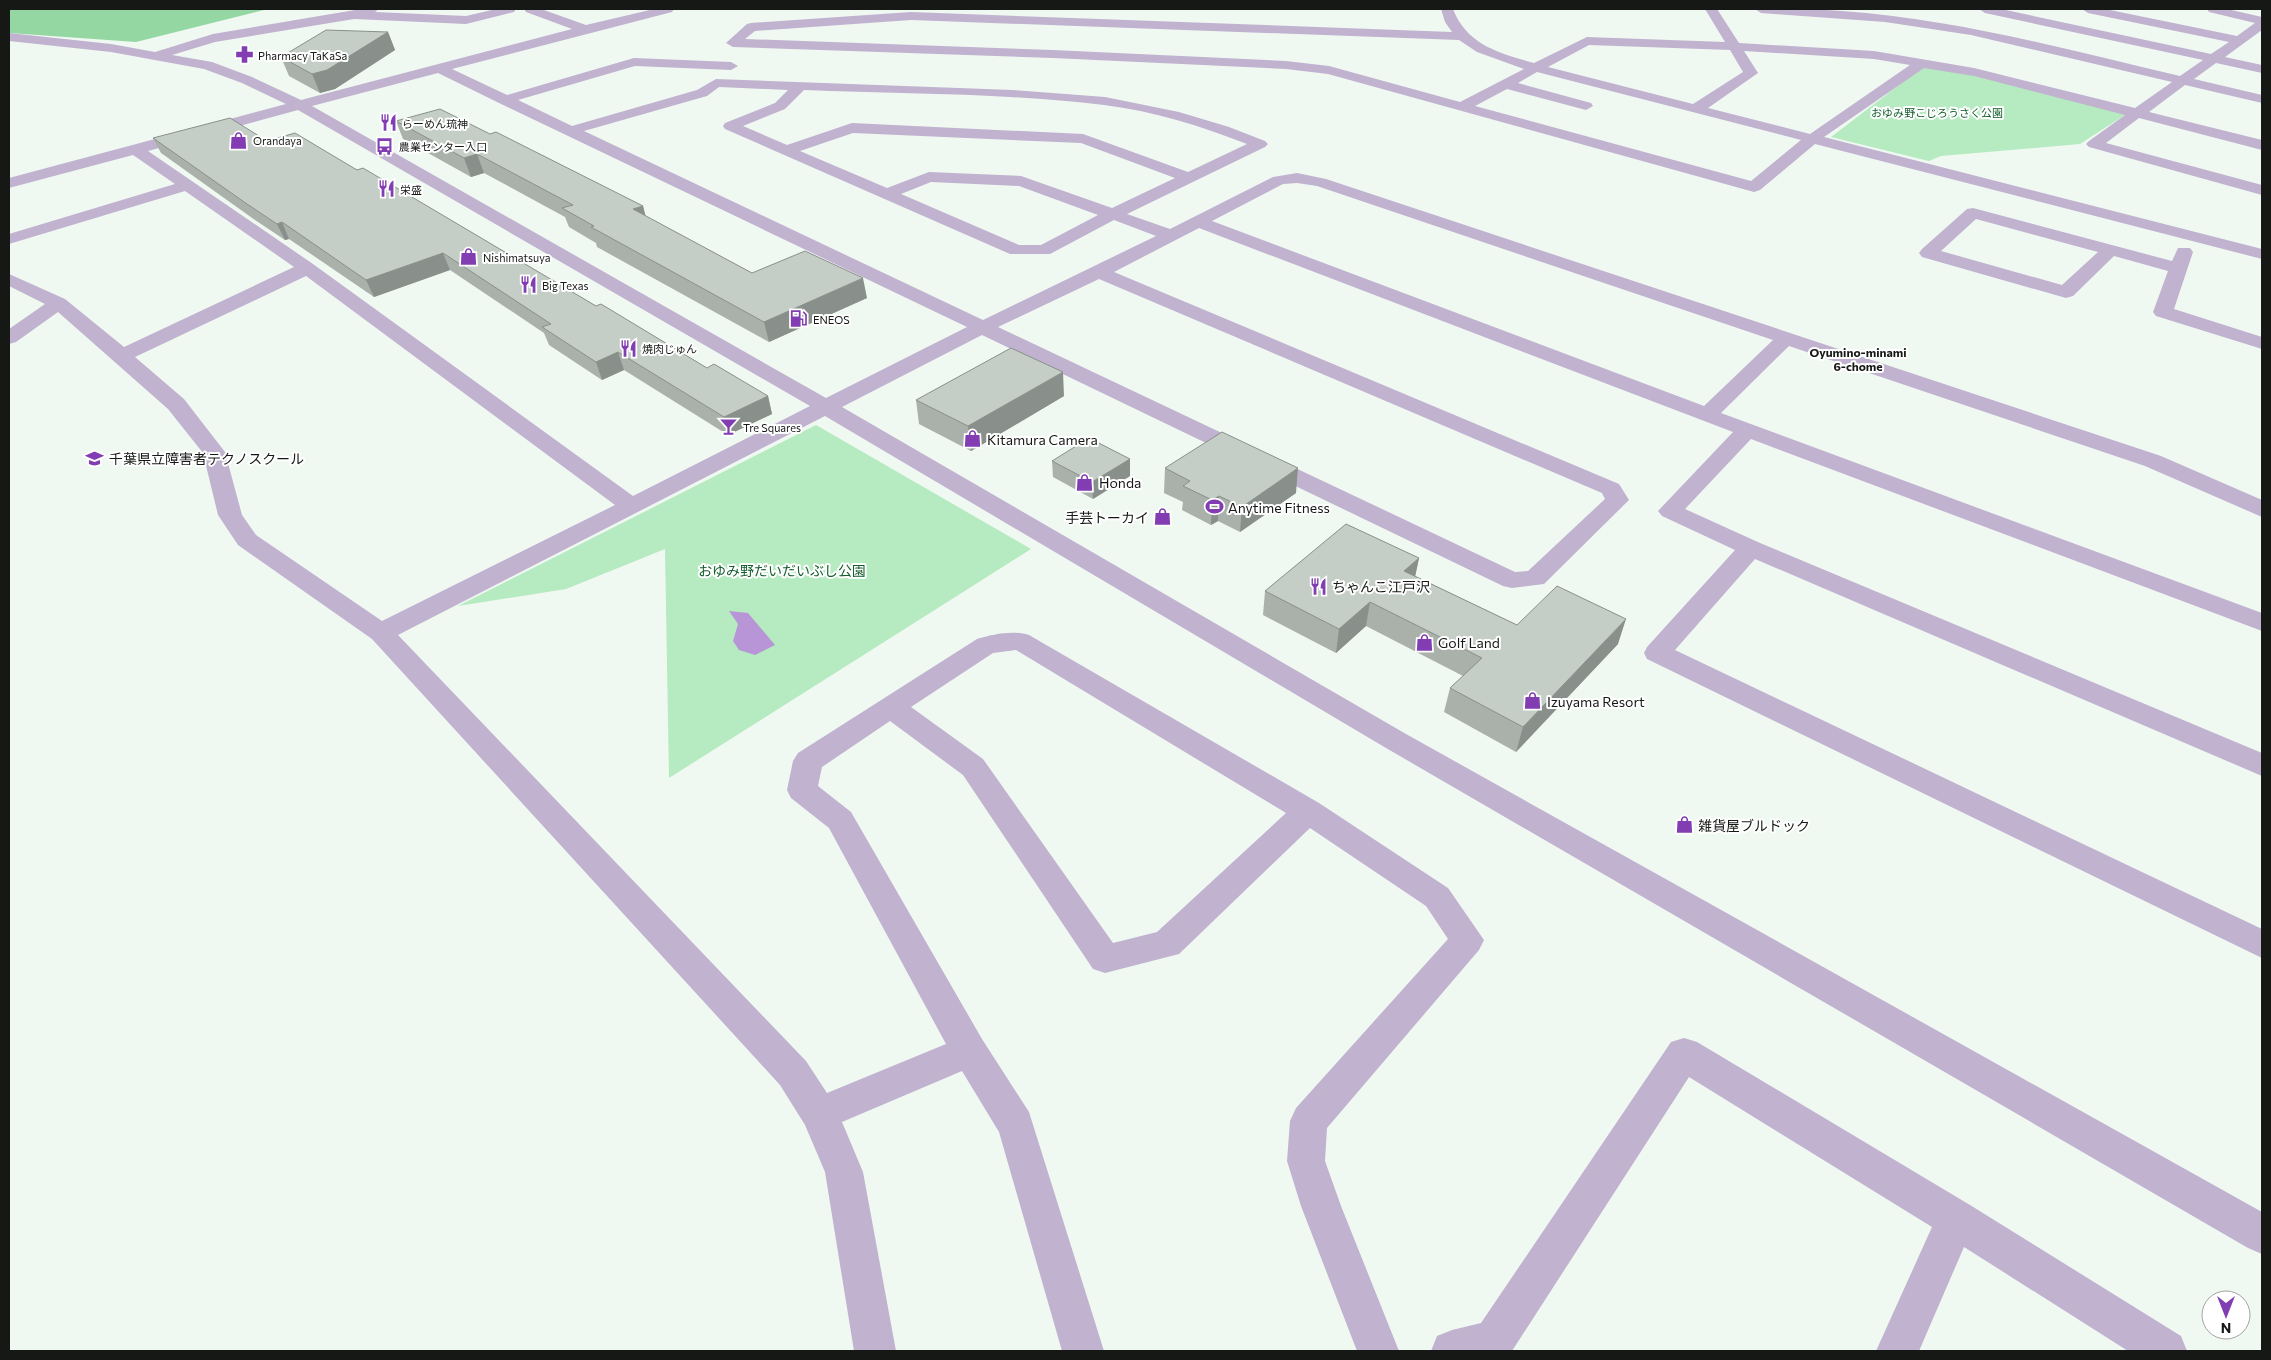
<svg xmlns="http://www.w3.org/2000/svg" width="2271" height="1360" font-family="Commissioner,'Noto Sans JP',sans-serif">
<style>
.green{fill:#b6eac0}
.forest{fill:#94d7a2}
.water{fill:#b895d7}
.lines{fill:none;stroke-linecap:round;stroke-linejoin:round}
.minor{fill:#c1b2d0;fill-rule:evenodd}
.wall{fill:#a9b1aa}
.shaded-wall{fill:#89908b}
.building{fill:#c4cec6;stroke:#89908b}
.labels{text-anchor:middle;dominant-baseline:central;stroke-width:4;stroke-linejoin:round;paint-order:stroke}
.far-poi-label{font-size:11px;fill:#151815;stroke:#fff;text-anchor:start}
.far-park-label{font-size:11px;fill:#135c2c;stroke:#fff}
.far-neighbourhood-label{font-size:12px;font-weight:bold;fill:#151815;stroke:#fff}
.poi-label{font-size:14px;fill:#151815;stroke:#fff;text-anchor:start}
.park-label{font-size:14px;fill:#135c2c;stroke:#fff}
</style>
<rect width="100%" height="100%" fill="#eff9f1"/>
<!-- green -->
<path class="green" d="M 1924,66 L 1979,75 L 2128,113 L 2080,144 L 1941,156 L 1929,161 L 1831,137 Z
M 816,425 L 1031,549 L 669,778 L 665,549 L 566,589 L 458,606 Z"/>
<!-- forest -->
<path class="forest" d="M 9,9 L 268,9 L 136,42 L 9,33 Z"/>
<!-- water -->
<path class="water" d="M 729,611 L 748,613 L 775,645 L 755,655 L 739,650 L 733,641 L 738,624 Z"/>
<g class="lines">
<!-- minor -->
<path class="minor" d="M 361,9 L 379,9 L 375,12 L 466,16 L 496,9 L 516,9 L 514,12 L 466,24 L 354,19 L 215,42 L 172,55 L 212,62 L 252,77 L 301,100 L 572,29 L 526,12 L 524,9 L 541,9 L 586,25 L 654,9 L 674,9 L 672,12 L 452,69 L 507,95 L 634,58 L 731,62 L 738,66 L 731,70 L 635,66 L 518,100 L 572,126 L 697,90 L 716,79 L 1013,90 L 1105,97 L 1179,112 L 1229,127 L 1265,141 L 1268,144 L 1265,147 L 1127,214 L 1170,229 L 1273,177 L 1297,173 L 1326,179 L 2161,456 L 2262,500 L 2262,517 L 2145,466 L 1789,346 L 1721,413 L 2262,613 L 2262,631 L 1751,439 L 1685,509 L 1760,543 L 2262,753 L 2262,776 L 1755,559 L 1675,650 L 2262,929 L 2262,958 L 1647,659 L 1644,653 L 1647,647 L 1735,550 L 1662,516 L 1658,511 L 1733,432 L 1199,228 L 1114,272 L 1619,484 L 1629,500 L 1544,584 L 1512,588 L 1503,586 L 982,335 L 842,407 L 1406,734 L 2262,1212 L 2262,1254 L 2248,1248 L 1386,748 L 825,416 L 398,635 L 806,1061 L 827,1093 L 946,1044 L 829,828 L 791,798 L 787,790 L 793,761 L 798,753 L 977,639 C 993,634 1013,630 1029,635 L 1319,803 L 1448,888 L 1484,940 L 1479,950 L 1327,1128 L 1325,1161 L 1341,1206 L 1399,1351 L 1357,1351 L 1301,1206 L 1287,1161 L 1290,1121 L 1296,1108 L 1448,939 L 1426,906 L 1310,828 L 1179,954 L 1105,973 L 1093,969 L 963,775 L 890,721 L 822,767 L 818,786 L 851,812 L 982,1039 L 1029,1112 L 1104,1351 L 1062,1351 L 999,1132 L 962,1071 L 842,1122 L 863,1172 L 896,1351 L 854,1351 L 825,1172 L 805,1125 L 780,1085 L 372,639 L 238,545 L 218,515 L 203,453 L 168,409 L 58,312 L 16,342 L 9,344 L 9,329 L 45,304 L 9,286 L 9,274 L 65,299 L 124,347 L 294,267 L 185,191 L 9,244 L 9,234 L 175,184 L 133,155 L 9,188 L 9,178 L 286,104 L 242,83 L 204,69 L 111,52 L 9,41 L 9,33 L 111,44 L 155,52 L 213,34 ZM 438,73 L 499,103 L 967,327 L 826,398 L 312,106 ZM 719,87 L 788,90 L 775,103 L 725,123 L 723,126 L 725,129 L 1010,254 L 1050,254 L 1114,220 L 1156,236 L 983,320 L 584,131 L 707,96 ZM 804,90 C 903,94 1005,93 1104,105 C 1153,111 1201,126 1247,144 L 1188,172 L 1083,134 L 852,123 L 787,145 L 743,126 L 785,109 ZM 298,110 L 810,406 L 633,496 L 313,264 L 148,151 ZM 853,133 L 1081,143 L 1175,178 L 1112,208 L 1021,176 L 929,172 L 887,188 L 800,151 ZM 931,182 L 1019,186 L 1098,215 L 1041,245 L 1019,245 L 901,194 ZM 1297,183 L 1317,186 L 1773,340 L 1704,406 L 1212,221 L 1283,184 ZM 306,276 L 615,505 L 382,621 L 256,535 L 242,515 L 225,452 L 184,399 L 135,357 ZM 1099,279 L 1602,493 L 1605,499 L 1528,571 L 1515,572 L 998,327 ZM 1016,650 L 1286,813 L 1157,932 L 1113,943 L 983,759 L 911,707 L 993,653 Z
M 1441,9 L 1453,9 C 1467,45 1499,53 1534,63 L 1587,37 L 1725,42 L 1705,9 L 1717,9 L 1739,43 L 1874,51 L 1974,68 L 2135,108 L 2172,82 L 1971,35 L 1885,22 L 1761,13 L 1755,9 C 1783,7 1813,9 1842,11 C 1957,19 2068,50 2180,76 L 2203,60 L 1985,13 L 1979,9 L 2001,9 L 2211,54 L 2229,42 L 2088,13 L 2082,9 L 2105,9 L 2237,36 L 2255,23 L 2209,12 L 2207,9 L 2227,9 L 2262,17 L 2262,30 L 2225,57 L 2262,65 L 2262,73 L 2216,63 L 2194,79 L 2262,95 L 2262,103 L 2185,85 L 2149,112 L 2262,140 L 2262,150 L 2139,118 L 2106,143 L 2262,185 L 2262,195 L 2089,147 L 2086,144 L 2089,141 L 2125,115 L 1974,76 L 1924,68 L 1824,137 L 2262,249 L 2262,259 L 1815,144 L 1760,190 L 1754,192 L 1328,74 L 1286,69 L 1053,58 L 733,47 L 726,43 L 747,24 L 751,23 L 911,12 L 1452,32 L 1445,22 ZM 911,20 L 1459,40 L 1477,52 L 1524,69 L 1460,102 L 1329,66 L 1286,61 L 1053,50 L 745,39 L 755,31 ZM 1589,45 L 1730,50 L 1743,72 L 1693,104 L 1548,67 ZM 1744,51 L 1874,59 L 1910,65 L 1810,134 L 1708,108 L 1758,73 ZM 1537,72 L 1801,140 L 1751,181 L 1475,106 L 1507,89 L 1586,110 L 1593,106 L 1591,103 L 1518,83 Z
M 1973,208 L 2172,261 L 2178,248 L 2190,248 L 2193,252 L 2174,309 L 2262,337 L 2262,349 L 2156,316 L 2153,312 L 2168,271 L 2114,256 L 2073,296 L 2066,298 L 1922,257 L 1919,253 L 1922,249 L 1967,209 ZM 1976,219 L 2098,252 L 2062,285 L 1941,251 Z
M 1684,1038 L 1697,1042 L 1970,1205 L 2181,1336 L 2187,1351 L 2128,1351 L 1964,1247 L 1919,1351 L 1876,1351 L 1932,1227 L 1689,1077 L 1512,1351 L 1431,1351 L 1437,1336 L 1452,1330 L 1481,1323 L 1671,1042 Z"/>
</g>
<!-- wall -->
<path class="wall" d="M 388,32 L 395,50 L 335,89 L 320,93 L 289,76 L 281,57 Z
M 396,121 L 490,134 L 643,206 L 645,216 L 752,273 L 867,298 L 769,342 L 597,247 L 596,243 L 569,227 L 565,217 L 484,173 L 471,177 L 403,139 Z
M 153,138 L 267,141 L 357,170 L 596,306 L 707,368 L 768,396 L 772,414 L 728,435 L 624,370 L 602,380 L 549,345 L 544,333 L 450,270 L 374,297 L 289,239 L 285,240 L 255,220 L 161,153 Z
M 1064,396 L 971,451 L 919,424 L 916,400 Z
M 1130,459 L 1130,476 L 1093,499 L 1053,477 L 1052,461 Z
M 1165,468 L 1296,493 L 1240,532 L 1218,521 L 1211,525 L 1182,510 L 1183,502 L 1164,493 Z
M 1419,558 L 1415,576 L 1517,625 L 1618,644 L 1516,752 L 1444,712 L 1450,688 L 1463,676 L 1366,626 L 1336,653 L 1263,615 L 1265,591 Z"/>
<!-- shaded-wall -->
<path class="shaded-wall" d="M 388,32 L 395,50 L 335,89 L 320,93 L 312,74 Z
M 477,154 L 484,173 L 471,177 L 464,158 Z
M 643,206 L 648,225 L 633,209 Z
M 282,222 L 289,239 L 285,240 L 277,224 Z
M 443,253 L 450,270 L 374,297 L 366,280 Z
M 863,278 L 867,298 L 769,342 L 764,322 Z
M 618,352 L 624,370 L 602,380 L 596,362 Z
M 1063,372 L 1064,396 L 971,451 L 968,426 Z
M 768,396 L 772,414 L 728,435 L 724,417 Z
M 1130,459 L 1130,476 L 1093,499 L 1092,482 Z
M 1298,468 L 1296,493 L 1240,532 L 1242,507 Z
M 1219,496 L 1218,521 L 1211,525 L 1212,500 Z
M 1419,558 L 1414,582 L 1404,571 Z
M 1370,602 L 1366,626 L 1336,653 L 1339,629 Z
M 1626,619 L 1618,644 L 1516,752 L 1523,727 Z"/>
<!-- building -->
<path class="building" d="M 326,30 L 388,32 L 327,70 L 312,74 L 281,57 Z
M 440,109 L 490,134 L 496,132 L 643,206 L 633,209 L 752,273 L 805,251 L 863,278 L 764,322 L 591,227 L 594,226 L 562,208 L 573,205 L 477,154 L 464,158 L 396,121 Z
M 230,118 L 267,141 L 295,133 L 357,170 L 363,168 L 596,306 L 601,304 L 707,368 L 714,364 L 768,396 L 724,417 L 618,352 L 596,362 L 542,327 L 551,324 L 443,253 L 366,280 L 282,222 L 277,224 L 247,204 L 153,138 Z
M 1011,348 L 1063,372 L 968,426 L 916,400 Z
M 1222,432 L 1298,468 L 1242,507 L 1219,496 L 1212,500 L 1183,486 L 1190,481 L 1165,468 Z
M 1089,438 L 1130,459 L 1092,482 L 1052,461 Z
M 1346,524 L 1419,558 L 1404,571 L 1517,625 L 1557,586 L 1626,619 L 1523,727 L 1450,688 L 1482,658 L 1370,602 L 1339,629 L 1265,591 Z"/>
<!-- icons -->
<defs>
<symbol id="pharmacy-bare" viewBox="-9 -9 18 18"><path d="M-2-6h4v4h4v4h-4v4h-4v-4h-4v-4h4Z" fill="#813db1" stroke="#fff" stroke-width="2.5" paint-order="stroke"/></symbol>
<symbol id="restaurant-bare" viewBox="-9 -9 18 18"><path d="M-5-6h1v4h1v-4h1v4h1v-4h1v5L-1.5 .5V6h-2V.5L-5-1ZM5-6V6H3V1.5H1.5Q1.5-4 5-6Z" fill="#813db1" stroke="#fff" stroke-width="2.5" paint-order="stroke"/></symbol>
<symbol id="shop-bare" viewBox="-9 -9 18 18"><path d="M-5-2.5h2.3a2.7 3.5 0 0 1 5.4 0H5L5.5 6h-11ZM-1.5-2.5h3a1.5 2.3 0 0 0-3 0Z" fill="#813db1" stroke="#fff" stroke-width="2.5" paint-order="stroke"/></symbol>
<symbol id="bus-bare" viewBox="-9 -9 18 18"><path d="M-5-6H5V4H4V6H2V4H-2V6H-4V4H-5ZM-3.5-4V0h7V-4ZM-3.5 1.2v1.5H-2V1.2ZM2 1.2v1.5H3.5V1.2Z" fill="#813db1" stroke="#fff" stroke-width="2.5" paint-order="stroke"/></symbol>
<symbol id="fuel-bare" viewBox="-9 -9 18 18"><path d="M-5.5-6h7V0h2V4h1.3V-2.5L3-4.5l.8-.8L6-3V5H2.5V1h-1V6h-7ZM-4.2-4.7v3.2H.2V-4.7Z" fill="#813db1" stroke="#fff" stroke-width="2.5" paint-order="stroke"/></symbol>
<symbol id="bar-bare" viewBox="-9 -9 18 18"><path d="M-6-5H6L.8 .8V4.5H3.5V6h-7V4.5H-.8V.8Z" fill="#813db1" stroke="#fff" stroke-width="2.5" paint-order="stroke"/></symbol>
<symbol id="university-bare" viewBox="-9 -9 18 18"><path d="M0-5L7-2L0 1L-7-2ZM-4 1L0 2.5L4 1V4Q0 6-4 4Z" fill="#813db1" stroke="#fff" stroke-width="2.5" paint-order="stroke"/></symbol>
<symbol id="stadium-bare" viewBox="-9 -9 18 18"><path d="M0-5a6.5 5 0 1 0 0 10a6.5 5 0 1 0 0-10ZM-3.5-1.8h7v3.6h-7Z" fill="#813db1" stroke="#fff" stroke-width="2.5" paint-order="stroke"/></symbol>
</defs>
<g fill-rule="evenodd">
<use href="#pharmacy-bare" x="232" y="42" width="25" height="25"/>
<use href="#restaurant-bare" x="376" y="110" width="25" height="25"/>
<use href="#shop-bare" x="226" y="128" width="25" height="25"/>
<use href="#bus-bare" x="372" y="134" width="25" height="25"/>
<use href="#restaurant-bare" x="374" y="176" width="25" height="25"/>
<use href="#shop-bare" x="456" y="244" width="25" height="25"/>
<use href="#restaurant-bare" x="516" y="272" width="25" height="25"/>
<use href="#fuel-bare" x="786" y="306" width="25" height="25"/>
<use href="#restaurant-bare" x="616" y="336" width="25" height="25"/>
<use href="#bar-bare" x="716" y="414" width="25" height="25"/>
<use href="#shop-bare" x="960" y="426" width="25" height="25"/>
<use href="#university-bare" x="82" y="446" width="25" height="25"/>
<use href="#shop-bare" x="1072" y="470" width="25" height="25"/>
<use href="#stadium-bare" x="1202" y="494" width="25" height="25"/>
<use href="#shop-bare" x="1150" y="504" width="25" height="25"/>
<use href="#restaurant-bare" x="1306" y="574" width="25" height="25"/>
<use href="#shop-bare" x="1412" y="630" width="25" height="25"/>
<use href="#shop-bare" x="1520" y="688" width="25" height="25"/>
<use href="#shop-bare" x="1672" y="812" width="25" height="25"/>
</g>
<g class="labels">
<!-- far-poi labels -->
<g class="far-poi-label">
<text x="258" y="55">Pharmacy TaKaSa</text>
<text x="402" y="123">らーめん琉神</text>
<text x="253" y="140">Orandaya</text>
<text x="399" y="146">農業センター入口</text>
<text x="400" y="189">栄盛</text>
<text x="483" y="257">Nishimatsuya</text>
<text x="542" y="285">Big Texas</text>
<text x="813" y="319">ENEOS</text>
<text x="642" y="348">焼肉じゅん</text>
<text x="743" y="427">Tre Squares</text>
</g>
<!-- far-park labels -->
<g class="far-park-label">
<text x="1937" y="112">おゆみ野こじろうさく公園</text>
</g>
<!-- far-neighbourhood labels -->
<g class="far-neighbourhood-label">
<text x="1858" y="352">Oyumino-minami<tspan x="1858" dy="14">6-chome</tspan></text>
</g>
<!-- poi labels -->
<g class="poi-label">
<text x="987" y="439">Kitamura Camera</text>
<text x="109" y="458">千葉県立障害者テクノスクール</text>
<text x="1099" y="482">Honda</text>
<text x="1228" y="507">Anytime Fitness</text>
<text x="1149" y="517" text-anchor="end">手芸トーカイ</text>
<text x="1332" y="586">ちゃんこ江戸沢</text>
<text x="1438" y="642">Golf Land</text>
<text x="1547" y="701">Izuyama Resort</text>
<text x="1698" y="825">雑貨屋ブルドック</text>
</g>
<!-- park labels -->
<g class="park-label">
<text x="782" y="570">おゆみ野だいだいぶし公園</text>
</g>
</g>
<!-- border -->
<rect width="2271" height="1360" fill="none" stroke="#151815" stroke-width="20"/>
<!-- north arrow -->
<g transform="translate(2226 1315) rotate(180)"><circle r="24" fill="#ffffff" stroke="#a1a3a1"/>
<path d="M0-4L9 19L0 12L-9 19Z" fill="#813db1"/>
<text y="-8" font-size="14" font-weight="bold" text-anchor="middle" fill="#151815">N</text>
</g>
</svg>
